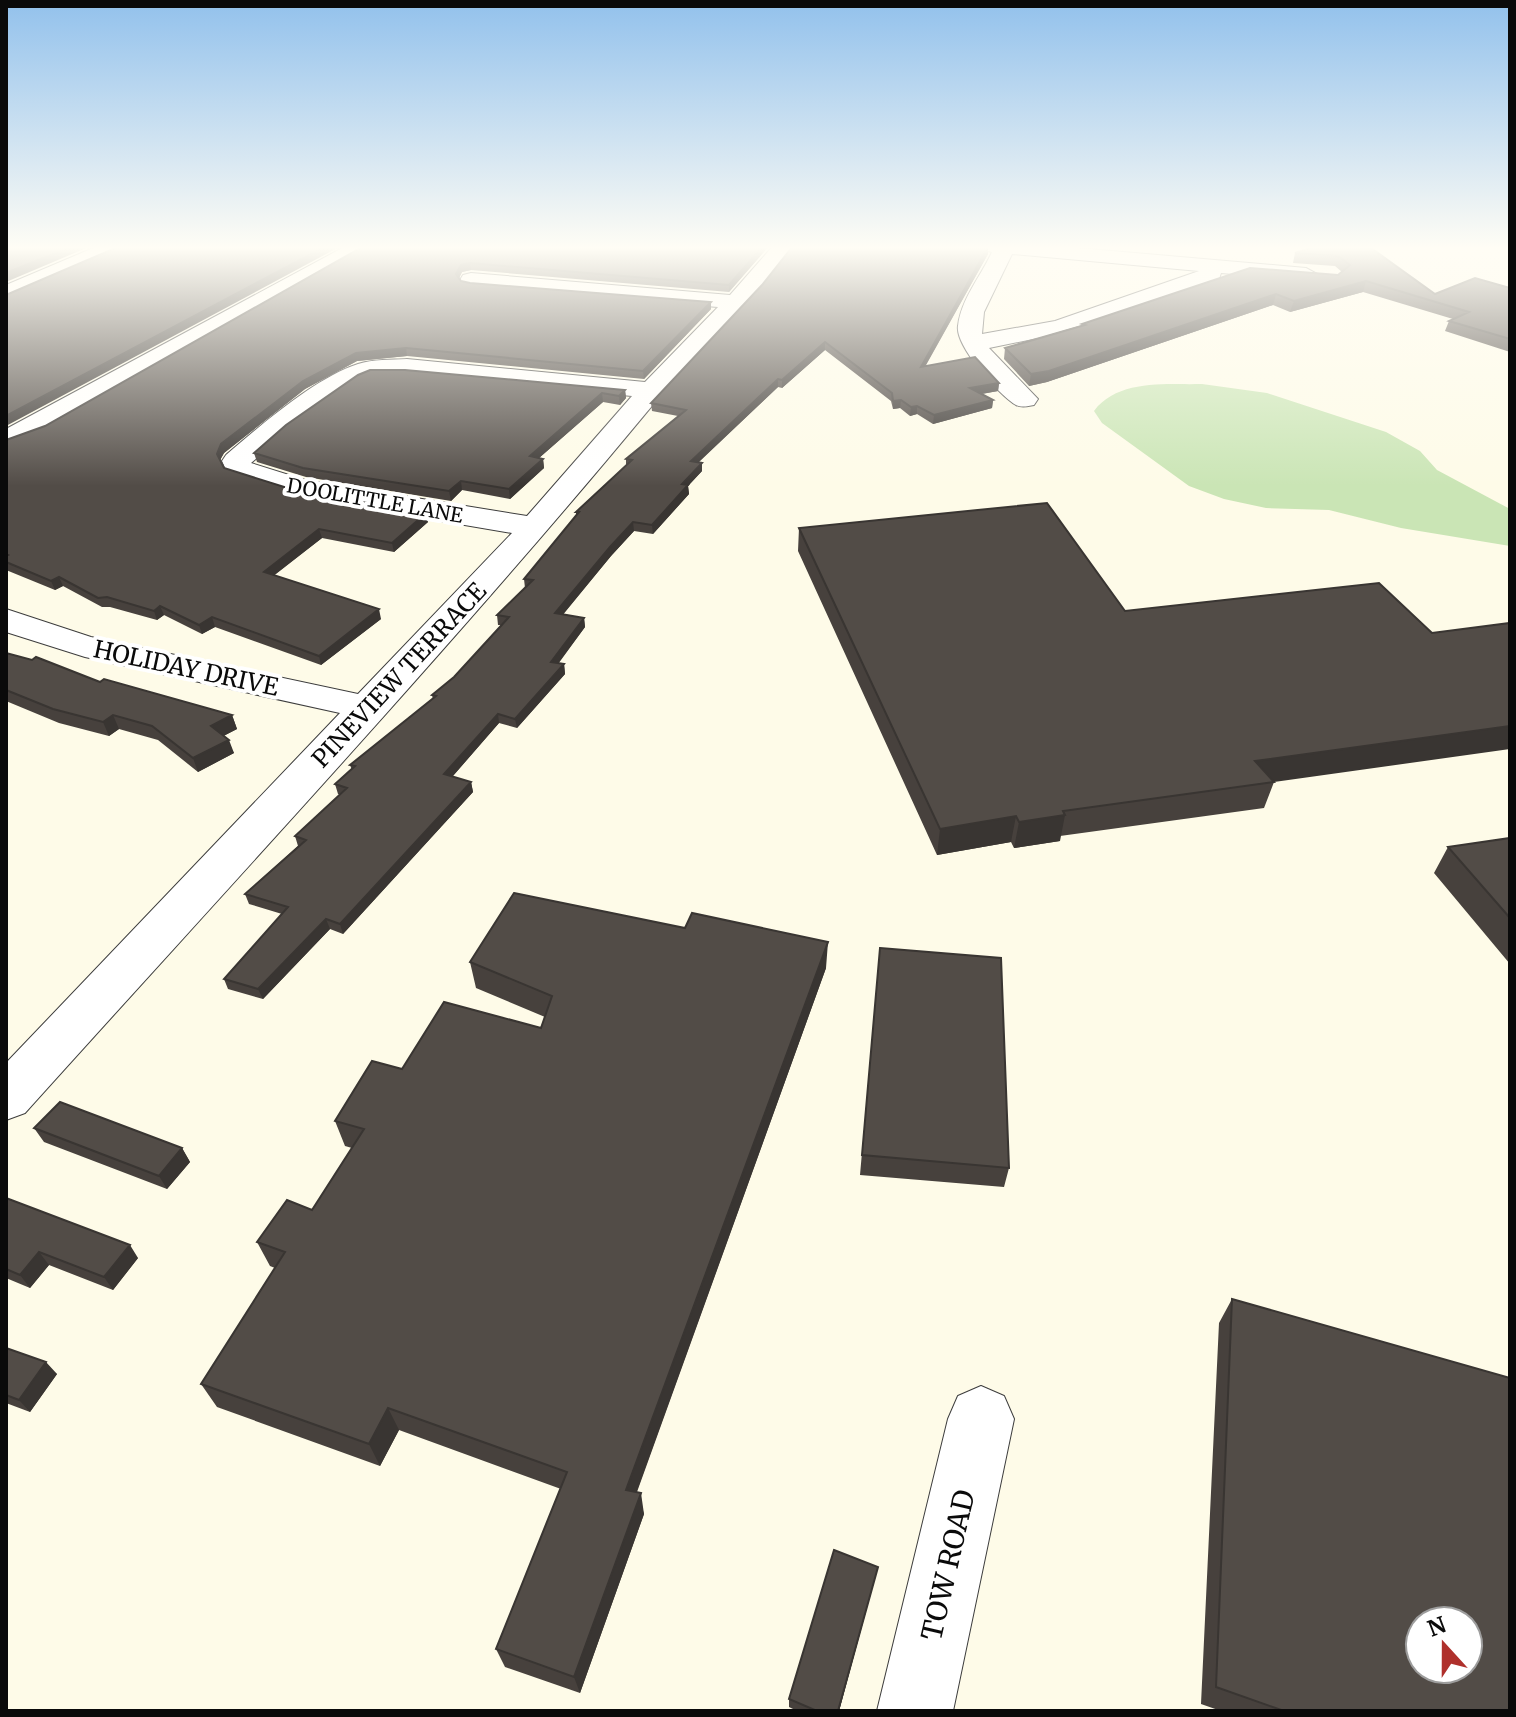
<svg xmlns="http://www.w3.org/2000/svg" width="1516" height="1717" font-family="Merriweather,serif">
<style>
.green{fill:#cae5b5}
.lines{fill:none;stroke-linecap:round;stroke-linejoin:round}
.street-casing{stroke:#3d3d3d;stroke-width:2}
.street{fill:#fff;fill-rule:evenodd}
.wall{fill:#47413d}
.shaded-wall{fill:#393532}
.building{fill:#524c47;stroke:#393532;stroke-width:2;fill-rule:evenodd}
.labels{text-anchor:middle;dominant-baseline:central;stroke-width:8;stroke-linejoin:round;paint-order:stroke}
.far-street-label{font-size:20px;fill:#0a0a0a;stroke:#fff}
.street-label{font-size:24px;fill:#0a0a0a;stroke:#fff}
.near-street-label{font-size:28px;fill:#0a0a0a;stroke:#fff}
</style>
<rect width="100%" height="100%" fill="#fefbe8"/>
<!-- green -->
<path class="green" d="M 1202,384 L 1267,393 L 1386,432 L 1420,451 L 1437,470 L 1510,509 L 1510,546 L 1401,528 L 1329,510 L 1266,508 L 1224,499 L 1189,486 L 1102,423 L 1094,411 C 1118,379 1166,385 1202,384 Z"/>
<g class="lines">
<defs>
<path id="street" d="M 98,246 L 124,246 L 121,250 L 6,300 L 6,285 Z
M 346,246 L 370,246 L 47,431 L 6,447 L 6,429 Z
M 773,246 L 794,246 C 751,307 693,356 646,413 C 447,653 233,882 25,1113 L 6,1120 L 6,1063 L 340,713 L 85,657 L 6,632 L 6,609 L 91,637 L 358,694 L 512,533 L 300,497 L 228,474 L 222,461 L 226,455 C 261,425 315,378 358,364 C 373,359 391,360 407,359 L 645,382 L 718,307 L 471,287 L 463,285 L 460,280 L 463,275 L 471,273 L 730,295 ZM 407,375 L 632,396 L 527,516 L 305,480 L 251,463 L 287,432 L 358,381 L 371,376 Z
M 980,246 L 1055,246 L 1306,268 L 1317,274 L 1306,280 L 1221,273 L 1219,279 L 1072,331 L 989,348 L 1038,399 L 1034,405 C 1028,406 1022,408 1016,405 C 999,395 955,346 958,326 C 961,299 981,276 992,252 L 983,250 ZM 1012,254 L 1199,271 L 1055,321 L 982,334 L 984,312 Z
M 981,1386 L 1004,1396 L 1014,1419 L 953,1711 L 877,1711 L 948,1419 L 958,1396 Z"/>
</defs>
<!-- street casing -->
<use href="#street" class="street-casing"/>
<!-- street -->
<use href="#street" class="street"/>
</g>
<!-- wall -->
<path class="wall" d="M 364,246 L 769,246 L 729,292 L 471,270 L 462,272 L 459,278 L 461,281 L 470,283 L 711,302 L 711,309 L 644,379 L 407,356 L 357,361 L 305,389 L 224,453 L 220,460 L 224,468 L 297,491 L 428,522 L 394,552 L 322,538 L 274,575 L 381,619 L 321,665 L 215,627 L 202,634 L 164,615 L 157,620 L 110,607 L 102,607 L 63,586 L 55,590 L 6,570 L 6,440 L 45,426 Z
M 1316,246 L 1435,294 L 1510,288 L 1510,352 L 1445,331 L 1449,321 L 1453,319 L 1363,292 L 1290,312 L 1273,305 L 1047,382 L 1029,386 L 1004,359 L 1005,348 L 1082,325 L 1082,324 L 1338,275 L 1342,272 L 1335,266 L 1293,263 L 1295,253 Z
M 988,247 L 988,254 L 925,367 L 999,383 L 998,391 L 982,394 L 993,400 L 992,408 L 933,424 L 917,414 L 910,416 L 900,408 L 893,409 L 891,401 L 825,350 L 782,388 L 778,387 L 699,462 L 702,463 L 702,471 L 688,486 L 689,494 L 653,534 L 634,531 L 611,556 L 563,614 L 584,618 L 585,627 L 558,663 L 564,664 L 565,674 L 517,728 L 499,723 L 452,777 L 471,782 L 473,792 L 343,934 L 330,929 L 263,999 L 228,989 L 224,979 L 282,914 L 249,904 L 245,894 L 298,846 L 295,836 L 340,795 L 338,794 L 335,784 L 352,770 L 350,765 L 433,699 L 432,695 L 454,677 L 502,625 L 498,625 L 497,615 L 525,588 L 524,579 L 576,516 L 576,512 L 626,466 L 626,459 L 678,416 L 652,411 L 651,403 L 762,285 Z
M 625,390 L 626,398 L 620,405 L 603,402 L 539,458 L 543,459 L 544,468 L 510,499 L 462,490 L 451,501 L 306,477 L 257,462 L 254,453 Z
M 799,528 L 1125,611 L 1274,782 L 1264,808 L 1060,836 L 1060,841 L 1014,848 L 1011,842 L 937,855 L 798,551 Z
M 6,653 L 100,682 L 232,715 L 237,729 L 223,736 L 234,753 L 198,772 L 158,740 L 119,729 L 109,736 L 59,723 L 6,701 Z
M 1510,838 L 1510,964 L 1434,873 L 1448,847 Z
M 880,948 L 1009,1168 L 1004,1187 L 860,1175 Z
M 470,962 L 826,968 L 637,1492 L 644,1514 L 580,1693 L 505,1667 L 496,1649 L 561,1489 L 399,1430 L 380,1466 L 217,1407 L 201,1384 L 275,1268 L 270,1266 L 257,1242 L 312,1210 L 352,1148 L 345,1146 L 335,1121 L 402,1069 L 541,1028 L 545,1017 L 476,988 Z
M 34,1128 L 182,1148 L 190,1162 L 167,1189 L 44,1142 Z
M 6,1198 L 138,1258 L 113,1290 L 49,1265 L 30,1288 L 6,1278 Z
M 1232,1299 L 1510,1711 L 1221,1711 L 1201,1704 L 1219,1323 Z
M 6,1348 L 57,1374 L 30,1412 L 6,1403 Z
M 878,1567 L 839,1711 L 797,1711 L 789,1707 L 789,1699 Z"/>
<!-- shaded-wall -->
<path class="shaded-wall" d="M 73,246 L 91,246 L 6,282 L 6,273 Z
M 326,246 L 341,246 L 6,426 L 6,416 Z
M 763,246 L 769,246 L 729,292 L 729,285 Z
M 988,247 L 988,254 L 920,375 L 921,367 Z
M 470,263 L 471,270 L 462,272 L 457,282 L 456,274 L 461,265 Z
M 1366,281 L 1363,292 L 1290,312 L 1294,301 Z
M 1276,294 L 1273,305 L 1047,382 L 1029,386 L 1031,374 Z
M 711,302 L 711,309 L 644,379 L 643,371 Z
M 825,342 L 825,350 L 782,388 L 782,380 Z
M 406,348 L 407,356 L 357,361 L 305,389 L 224,453 L 219,462 L 217,454 L 221,444 L 303,381 L 356,353 Z
M 778,379 L 778,387 L 691,469 L 691,461 Z
M 999,383 L 998,391 L 969,396 L 970,388 Z
M 625,390 L 626,398 L 620,405 L 619,396 Z
M 602,393 L 603,402 L 531,465 L 530,456 Z
M 901,400 L 900,408 L 893,409 L 893,401 Z
M 993,400 L 992,408 L 933,424 L 934,415 Z
M 917,406 L 917,414 L 910,416 L 911,407 Z
M 543,459 L 544,468 L 510,499 L 509,489 Z
M 702,463 L 702,471 L 688,486 L 689,494 L 653,534 L 652,525 L 682,484 Z
M 461,481 L 462,490 L 451,501 L 449,491 Z
M 426,513 L 428,522 L 394,552 L 392,543 Z
M 633,522 L 634,531 L 611,556 L 557,622 L 555,613 L 610,547 Z
M 319,529 L 322,538 L 267,581 L 264,572 Z
M 59,577 L 63,586 L 55,590 L 51,581 Z
M 160,606 L 164,615 L 157,620 L 154,611 Z
M 379,609 L 381,619 L 321,665 L 319,656 Z
M 212,617 L 215,627 L 202,634 L 199,625 Z
M 584,618 L 585,627 L 553,671 L 551,662 Z
M 564,664 L 565,674 L 517,728 L 515,719 Z
M 498,714 L 499,723 L 446,784 L 444,774 Z
M 113,715 L 119,729 L 109,736 L 103,722 Z
M 232,715 L 237,729 L 216,740 L 211,726 Z
M 1510,726 L 1510,749 L 1274,782 L 1255,761 Z
M 229,740 L 234,753 L 198,772 L 193,758 Z
M 471,782 L 473,792 L 343,934 L 340,924 Z
M 1065,815 L 1060,841 L 1014,848 L 1019,822 Z
M 1016,816 L 1011,842 L 937,855 L 940,829 Z
M 326,919 L 330,929 L 263,999 L 258,989 Z
M 828,942 L 826,968 L 630,1510 L 626,1490 Z
M 182,1148 L 190,1162 L 167,1189 L 159,1176 Z
M 130,1245 L 138,1258 L 113,1290 L 104,1277 Z
M 39,1252 L 49,1265 L 30,1288 L 20,1275 Z
M 46,1362 L 57,1374 L 30,1412 L 19,1400 Z
M 388,1408 L 399,1430 L 380,1466 L 369,1444 Z
M 641,1493 L 644,1514 L 580,1693 L 574,1677 Z
M 878,1567 L 839,1711 L 838,1711 Z"/>
<!-- building -->
<path class="building" d="M 6,246 L 73,246 L 6,273 Z
M 120,246 L 326,246 L 6,416 L 6,295 Z
M 364,246 L 763,246 L 729,285 L 470,263 L 461,265 L 456,274 L 461,281 L 470,283 L 711,302 L 643,371 L 406,348 L 356,353 L 303,381 L 221,444 L 217,454 L 224,468 L 297,491 L 426,513 L 392,543 L 319,529 L 264,572 L 379,609 L 319,656 L 212,617 L 199,625 L 160,606 L 154,611 L 107,597 L 98,598 L 59,577 L 51,581 L 6,562 L 6,556 L 8,555 L 6,554 L 6,440 L 45,426 Z
M 793,246 L 983,246 L 988,247 L 921,367 L 975,357 L 999,383 L 970,388 L 993,400 L 934,415 L 917,406 L 911,407 L 901,400 L 893,401 L 892,393 L 825,342 L 782,380 L 778,379 L 691,461 L 702,463 L 682,484 L 688,485 L 652,525 L 633,522 L 610,547 L 555,613 L 584,618 L 551,662 L 564,664 L 515,719 L 498,714 L 444,774 L 471,782 L 340,924 L 326,919 L 258,989 L 224,979 L 288,907 L 245,894 L 306,840 L 295,836 L 347,788 L 335,784 L 355,766 L 350,765 L 436,696 L 432,695 L 454,677 L 509,617 L 497,615 L 533,580 L 524,579 L 579,512 L 576,512 L 632,460 L 626,459 L 686,410 L 651,403 L 762,285 Z
M 1316,246 L 1359,246 L 1362,248 L 1371,248 L 1435,294 L 1475,278 L 1510,288 L 1510,339 L 1449,321 L 1469,312 L 1366,281 L 1294,301 L 1276,294 L 1049,371 L 1031,374 L 1005,348 L 1085,325 L 1082,324 L 1250,268 L 1338,275 L 1350,265 L 1338,256 L 1295,253 Z
M 370,370 L 405,370 L 625,390 L 619,396 L 602,393 L 530,456 L 543,459 L 509,489 L 461,481 L 449,491 L 303,468 L 254,453 L 286,425 L 358,375 Z
M 1047,503 L 1125,611 L 1379,583 L 1432,633 L 1510,623 L 1510,726 L 1255,761 L 1274,782 L 1063,811 L 1065,815 L 1019,822 L 1016,816 L 940,829 L 799,528 Z
M 6,653 L 32,660 L 36,657 L 100,682 L 104,679 L 232,715 L 211,726 L 229,740 L 193,758 L 152,726 L 113,715 L 103,722 L 53,709 L 6,690 Z
M 1510,838 L 1510,918 L 1448,847 Z
M 514,893 L 685,928 L 692,913 L 828,942 L 626,1490 L 641,1493 L 574,1677 L 496,1649 L 567,1472 L 388,1408 L 369,1444 L 201,1384 L 285,1252 L 257,1242 L 287,1200 L 312,1210 L 364,1129 L 335,1121 L 372,1061 L 402,1069 L 444,1002 L 541,1028 L 552,996 L 470,962 Z
M 880,948 L 1001,958 L 1009,1168 L 862,1155 Z
M 60,1102 L 182,1148 L 159,1176 L 34,1128 Z
M 6,1198 L 130,1245 L 104,1277 L 39,1252 L 20,1275 L 6,1269 Z
M 1232,1299 L 1510,1378 L 1510,1711 L 1284,1711 L 1216,1687 ZM 1420,1621 L 1468,1621 L 1468,1669 L 1420,1669 Z
M 6,1348 L 46,1362 L 19,1400 L 6,1395 Z
M 834,1550 L 878,1567 L 838,1711 L 817,1711 L 789,1699 Z"/>
<!-- sky -->
<linearGradient id="sky" x2="0" y2="1"><stop stop-color="#92c1ec"/><stop offset="0.51" stop-color="#fffdf5"/><stop offset="1" stop-color="#fffdf5" stop-opacity="0"/></linearGradient>
<rect width="1516" height="486" fill="url(#sky)"/>
<g class="labels">
<!-- far-street labels -->
<g class="far-street-label">
<text transform="translate(375 500) rotate(10)">DOOLITTLE LANE</text>
</g>
<!-- street labels -->
<g class="street-label">
<text transform="translate(186 668) rotate(12)">HOLIDAY DRIVE</text>
<text transform="translate(399 675) rotate(-47)">PINEVIEW TERRACE</text>
</g>
<!-- near-street labels -->
<g class="near-street-label">
<text transform="translate(948 1565) rotate(-77)">TOW ROAD</text>
</g>
</g>
<!-- border -->
<rect width="1516" height="1717" fill="none" stroke="#0a0a0a" stroke-width="16"/>
<!-- north arrow -->
<g transform="translate(1444 1645) rotate(339)"><circle r="38" fill="#ffffff" stroke="#9d9d9d" stroke-width="2"/>
<path d="M0-6L14 30L0 20L-14 30Z" fill="#af302c"/>
<text y="-12" font-size="22" font-weight="bold" text-anchor="middle" fill="#0a0a0a">N</text>
</g>
</svg>
